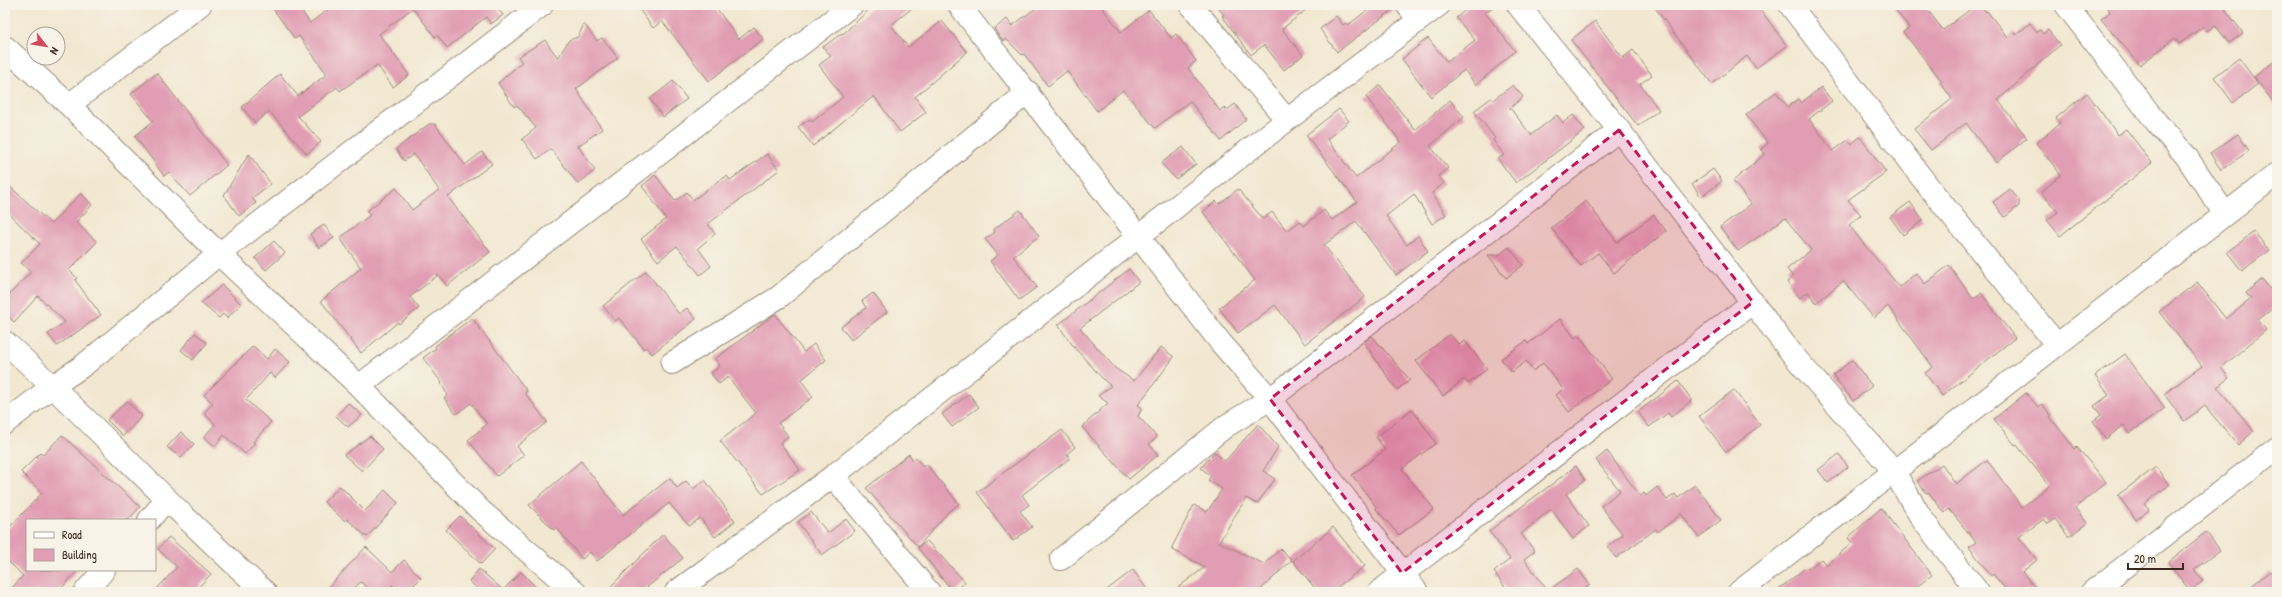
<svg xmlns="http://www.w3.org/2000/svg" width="2282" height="597" font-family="'Patrick Hand',sans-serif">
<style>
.building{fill:#e19db3}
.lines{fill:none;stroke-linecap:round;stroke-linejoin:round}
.minor-casing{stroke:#968978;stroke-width:24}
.minor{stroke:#fff;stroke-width:22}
.marked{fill:#c2185b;fill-opacity:0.2;stroke:#c2185b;stroke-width:3;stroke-dasharray:8 5;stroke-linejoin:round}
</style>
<rect width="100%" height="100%" fill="#f7f3e8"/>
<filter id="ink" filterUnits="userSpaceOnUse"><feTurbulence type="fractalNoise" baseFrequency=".025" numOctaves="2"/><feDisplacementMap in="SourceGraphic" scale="8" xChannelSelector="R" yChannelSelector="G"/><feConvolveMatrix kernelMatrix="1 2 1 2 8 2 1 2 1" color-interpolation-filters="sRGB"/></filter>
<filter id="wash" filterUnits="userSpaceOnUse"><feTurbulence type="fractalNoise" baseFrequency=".012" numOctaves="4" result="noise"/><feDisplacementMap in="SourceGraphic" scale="16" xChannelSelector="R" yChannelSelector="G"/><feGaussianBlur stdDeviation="0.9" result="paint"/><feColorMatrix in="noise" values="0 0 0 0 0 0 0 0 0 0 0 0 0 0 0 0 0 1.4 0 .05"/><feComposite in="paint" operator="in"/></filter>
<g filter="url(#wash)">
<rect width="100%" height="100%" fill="#f2e8d1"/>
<g id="blocks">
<!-- building -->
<path class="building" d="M 270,5 L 297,5 L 310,23 L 334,5 L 501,5 L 497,8 L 503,15 L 491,24 L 486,17 L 447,48 L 437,35 L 435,37 L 413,8 L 379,34 L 409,75 L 393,87 L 377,65 L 340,91 L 337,87 L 298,116 L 321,142 L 307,154 L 269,111 L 255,123 L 242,107 L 280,74 L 298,96 L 327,74 L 299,36 L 295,39 Z
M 636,5 L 714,5 L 739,39 L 754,27 L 763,39 L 709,81 L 662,21 L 653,28 Z
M 874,5 L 916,5 L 891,25 L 908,47 L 942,21 L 967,52 L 915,97 L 926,112 L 900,132 L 874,96 L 813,146 L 798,127 L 810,119 L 812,122 L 843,97 L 819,65 L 831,56 L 823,47 L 842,33 L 843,34 Z
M 1040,5 L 1100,5 L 1121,32 L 1149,10 L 1171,38 L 1176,34 L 1196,61 L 1188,68 L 1220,111 L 1224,107 L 1227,110 L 1235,104 L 1246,119 L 1221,141 L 1190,101 L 1155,128 L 1123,90 L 1097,111 L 1067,71 L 1048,86 L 1024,54 L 1022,55 L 1006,39 L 1003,41 L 994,29 L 1007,19 L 1012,26 Z
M 1216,5 L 1312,5 L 1282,29 L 1303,55 L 1284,70 L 1264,45 L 1251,55 L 1222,16 L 1224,15 Z
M 1374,5 L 1395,5 L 1395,8 L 1337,52 L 1320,29 L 1336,16 L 1343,25 L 1346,23 L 1348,25 Z
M 1471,5 L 1495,5 L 1485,13 L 1515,51 L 1476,85 L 1464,70 L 1431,97 L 1402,59 L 1428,38 L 1447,62 L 1475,40 L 1456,18 Z
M 1653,5 L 1757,5 L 1787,46 L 1756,68 L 1747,56 L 1712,84 Z
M 1892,5 L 1924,5 L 1943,30 L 1976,5 L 1980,5 L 1986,12 L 1987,11 L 2008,38 L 2014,32 L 2016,35 L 2030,23 L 2037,32 L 2040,30 L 2043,34 L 2048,30 L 2060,45 L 1998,100 L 2027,138 L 1996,163 L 1966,123 L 1931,150 L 1914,129 L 1952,99 L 1940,82 L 1942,81 L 1903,32 L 1909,28 Z
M 2107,5 L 2222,5 L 2243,33 L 2229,43 L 2215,25 L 2207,31 L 2204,26 L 2179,44 L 2175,38 L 2140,65 L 2101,19 L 2110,12 Z
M 1595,21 L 1623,58 L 1633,50 L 1652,75 L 1640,84 L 1659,110 L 1638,126 L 1571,40 Z
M 584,24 L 597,41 L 602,38 L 618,58 L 576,89 L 602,129 L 578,146 L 595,170 L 578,184 L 551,149 L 537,159 L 522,139 L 536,128 L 517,105 L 514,107 L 498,83 L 522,62 L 518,57 L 545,40 L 558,58 L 569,40 L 578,37 Z
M 2239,58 L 2258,84 L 2233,103 L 2214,77 Z
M 2277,59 L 2277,107 L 2254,77 Z
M 157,73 L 227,165 L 190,196 L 169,172 L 164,176 L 135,136 L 153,121 L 131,94 Z
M 673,81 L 687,99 L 663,117 L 650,99 Z
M 1380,85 L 1415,130 L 1450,100 L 1464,117 L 1430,146 L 1448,168 L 1438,176 L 1444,183 L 1432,193 L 1446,215 L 1432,224 L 1414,194 L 1386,216 L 1407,245 L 1418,236 L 1428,251 L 1396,275 L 1356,221 L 1324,245 L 1365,297 L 1305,344 L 1275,305 L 1238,333 L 1219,308 L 1255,280 L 1203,212 L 1216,201 L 1219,204 L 1238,189 L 1263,219 L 1272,212 L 1287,231 L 1300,221 L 1304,226 L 1324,210 L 1332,220 L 1357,202 L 1306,135 L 1339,109 L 1349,121 L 1327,139 L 1356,178 L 1401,142 L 1366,97 Z
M 1513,85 L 1523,97 L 1510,108 L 1531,135 L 1557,115 L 1563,123 L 1573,115 L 1585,130 L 1516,183 L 1498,159 L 1504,155 L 1493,140 L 1495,138 L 1474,111 L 1491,98 L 1493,100 Z
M 1821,87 L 1832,101 L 1809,119 L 1833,151 L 1848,140 L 1851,144 L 1860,137 L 1886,172 L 1848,200 L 1861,215 L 1849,225 L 1870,252 L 1900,287 L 1916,273 L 1925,284 L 1949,265 L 1973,299 L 1981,293 L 2015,338 L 1942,396 L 1925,373 L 1933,367 L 1888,306 L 1874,318 L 1843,281 L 1816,303 L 1808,292 L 1800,298 L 1787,282 L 1793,277 L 1787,269 L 1811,250 L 1785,218 L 1738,251 L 1720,227 L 1751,204 L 1733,181 L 1765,154 L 1761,149 L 1768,143 L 1746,115 L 1776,92 L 1788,107 L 1798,99 L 1801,103 Z
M 2087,93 L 2118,135 L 2126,129 L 2152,163 L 2060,236 L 2047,220 L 2058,212 L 2041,192 L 2061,175 L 2036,143 L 2060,123 L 2056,118 Z
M 429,124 L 435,124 L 465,165 L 482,152 L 492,164 L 448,197 L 490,252 L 447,286 L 438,275 L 410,297 L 419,308 L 399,324 L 398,322 L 361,353 L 321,301 L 361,268 L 340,238 L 370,215 L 367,211 L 396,188 L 412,210 L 439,190 L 414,154 L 404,161 L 396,149 Z
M 2238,134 L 2249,151 L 2221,170 L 2210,153 Z
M 1183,147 L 1196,164 L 1176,179 L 1161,163 Z
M 249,154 L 271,184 L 252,198 L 256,203 L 239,216 L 224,195 Z
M 767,154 L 779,170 L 708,224 L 715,234 L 698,248 L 711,266 L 700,275 L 677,246 L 658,261 L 641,239 L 666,219 L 642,186 L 655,175 L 675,201 L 687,192 L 693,200 L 717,182 L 727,176 L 730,180 Z
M 1713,169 L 1722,181 L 1701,197 L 1692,184 Z
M 5,182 L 51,224 L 81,193 L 92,205 L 76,222 L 97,242 L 69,270 L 77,278 L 75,280 L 101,315 L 57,346 L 48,334 L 65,322 L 38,296 L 14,322 L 5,313 L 5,299 L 31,272 L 21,263 L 40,244 L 5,210 Z
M 2010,189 L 2019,200 L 2019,206 L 2005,217 L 1993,202 Z
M 1586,201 L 1617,242 L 1654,215 L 1666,231 L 1614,273 L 1598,253 L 1581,266 L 1551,228 Z
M 1910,202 L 1923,220 L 1903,235 L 1890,217 Z
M 1020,210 L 1039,236 L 1013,256 L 1037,287 L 1019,300 L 990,261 L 998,255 L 985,239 L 995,232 L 994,229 Z
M 324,225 L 334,238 L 319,248 L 310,234 Z
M 2254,232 L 2269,250 L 2242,271 L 2227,252 Z
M 274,241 L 285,253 L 266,270 L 255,258 Z
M 1509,247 L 1523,265 L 1506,278 L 1488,255 L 1499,255 Z
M 1129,269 L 1139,282 L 1080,328 L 1115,368 L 1134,381 L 1161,347 L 1174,357 L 1138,405 L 1142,408 L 1138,416 L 1157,437 L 1149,444 L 1158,455 L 1129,479 L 1082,427 L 1108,403 L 1098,396 L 1111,386 L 1104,380 L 1074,347 L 1058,325 Z
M 646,271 L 679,314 L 687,308 L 696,319 L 652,354 L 646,347 L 644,349 L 619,318 L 615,321 L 603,306 Z
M 2262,279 L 2277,298 L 2277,305 L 2258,320 L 2266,330 L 2221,368 L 2229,378 L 2217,387 L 2254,431 L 2238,445 L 2205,406 L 2184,421 L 2164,394 L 2202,366 L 2159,312 L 2197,282 L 2226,319 L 2251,299 L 2246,293 Z
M 222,285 L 241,304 L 227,318 L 223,314 L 219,318 L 201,303 Z
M 873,293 L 887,312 L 851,340 L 841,327 L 866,308 L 862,301 Z
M 775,314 L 804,352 L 814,344 L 826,360 L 801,380 L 813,397 L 778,423 L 788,436 L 780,443 L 800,470 L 763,494 L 720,441 L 756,413 L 728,377 L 719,384 L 711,373 L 720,366 L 715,359 Z
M 472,318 L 527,391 L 525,393 L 547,422 L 517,446 L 524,455 L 497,476 L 468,440 L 487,424 L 471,403 L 456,414 L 444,398 L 448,395 L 441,384 L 442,383 L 423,358 L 436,348 L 435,346 Z
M 1560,319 L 1575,338 L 1579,335 L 1612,379 L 1569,412 L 1556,395 L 1563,389 L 1543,363 L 1533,371 L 1526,361 L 1512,372 L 1501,359 L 1526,341 L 1528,344 Z
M 195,333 L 207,343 L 193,360 L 181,350 Z
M 1450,334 L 1459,345 L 1465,341 L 1487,369 L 1468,384 L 1464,379 L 1443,396 L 1416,361 Z
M 1372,336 L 1410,380 L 1397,390 L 1364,343 Z
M 253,346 L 267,359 L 275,349 L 290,362 L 275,378 L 270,373 L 246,400 L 271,422 L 253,442 L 255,443 L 245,454 L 224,435 L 215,446 L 204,437 L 215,424 L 204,413 L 213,403 L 204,395 Z
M 2125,354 L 2165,408 L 2130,433 L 2124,425 L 2106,439 L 2093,421 L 2101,415 L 2094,406 L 2109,395 L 2095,376 Z
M 1852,360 L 1872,386 L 1853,401 L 1833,375 Z
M 1678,381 L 1692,400 L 1671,417 L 1668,413 L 1649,427 L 1638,412 Z
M 1734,390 L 1760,425 L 1726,452 L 1699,416 Z
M 2026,393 L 2038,407 L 2042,404 L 2051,416 L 2050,417 L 2075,449 L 2077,447 L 2106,482 L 2075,508 L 2087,523 L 2070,536 L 2068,536 L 2055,519 L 2048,524 L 2044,519 L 2019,537 L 2037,560 L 2022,572 L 2039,592 L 2008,592 L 1993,574 L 1991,576 L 1969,547 L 1976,542 L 1949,509 L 1945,513 L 1928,492 L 1926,493 L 1917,481 L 1942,464 L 1956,484 L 1987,460 L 2022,507 L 2048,487 L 2049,485 L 2016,444 L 2015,445 L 1994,419 Z
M 969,394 L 979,407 L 952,427 L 942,414 Z
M 127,401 L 142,416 L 123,436 L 107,420 Z
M 348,403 L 362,415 L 348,427 L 336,416 Z
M 1412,409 L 1436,443 L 1402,469 L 1434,509 L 1399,535 L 1376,509 L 1377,508 L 1352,475 L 1385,450 L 1376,437 Z
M 1258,424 L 1278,447 L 1263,471 L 1275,479 L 1257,504 L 1246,498 L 1219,542 L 1264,564 L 1281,549 L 1292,560 L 1258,592 L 1172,592 L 1205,567 L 1171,549 L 1194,505 L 1207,512 L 1222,489 L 1208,480 L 1211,476 L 1201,468 L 1214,452 L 1225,461 Z
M 1062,430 L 1075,447 L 1067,454 L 1070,458 L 1022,495 L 1029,505 L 1020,511 L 1032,527 L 1013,541 L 977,492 Z
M 181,432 L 194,444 L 181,458 L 167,447 Z
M 62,435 L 140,507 L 128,520 L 27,520 L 27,572 L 29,570 L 78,570 L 58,592 L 8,592 L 23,576 L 5,558 L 5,532 L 42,493 L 21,472 L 40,453 L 43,455 Z
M 370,436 L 383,449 L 362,471 L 344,455 Z
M 1607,451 L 1640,496 L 1644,493 L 1646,496 L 1657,487 L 1667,500 L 1675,494 L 1678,498 L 1695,485 L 1721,520 L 1699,537 L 1681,514 L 1658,532 L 1656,529 L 1616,558 L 1607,547 L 1623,535 L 1601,506 L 1620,491 L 1596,460 Z
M 909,454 L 913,460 L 916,458 L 923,467 L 926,464 L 959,504 L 948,512 L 918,547 L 866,488 Z
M 1839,454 L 1848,467 L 1828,483 L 1818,470 Z
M 581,461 L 623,515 L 670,478 L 677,488 L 686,481 L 693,489 L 705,480 L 735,521 L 715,537 L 700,518 L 689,526 L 669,503 L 597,561 L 590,552 L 582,559 L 556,527 L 554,530 L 529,505 Z
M 1576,466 L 1585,480 L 1566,494 L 1589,526 L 1573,539 L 1551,509 L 1521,534 L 1535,551 L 1524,559 L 1548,591 L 1578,569 L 1590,585 L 1580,592 L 1509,592 L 1494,572 L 1510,559 L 1489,531 Z
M 2156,467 L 2169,485 L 2144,504 L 2149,510 L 2136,520 L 2118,495 Z
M 340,486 L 365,511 L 385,490 L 398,503 L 367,537 L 347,519 L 345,521 L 324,502 Z
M 1881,508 L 1932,575 L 1910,592 L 1775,592 L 1807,567 L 1808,569 L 1821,559 L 1826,565 L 1852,543 L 1848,538 Z
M 811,512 L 828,533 L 846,519 L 855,531 L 822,555 L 798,522 Z
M 460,516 L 495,549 L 481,564 L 446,530 Z
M 1333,527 L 1365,566 L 1331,592 L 1318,592 L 1293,561 Z
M 2206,532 L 2220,550 L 2194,570 L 2203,581 L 2190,591 L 2168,562 Z
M 663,534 L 683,558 L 641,592 L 605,592 Z
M 169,537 L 211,574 L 194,592 L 154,592 L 177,567 L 158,549 Z
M 927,541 L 965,582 L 955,592 L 953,592 L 918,548 Z
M 366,547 L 392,572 L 404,560 L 421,578 L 407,592 L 400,592 L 392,585 L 385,592 L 372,592 L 361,582 L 349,592 L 324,592 Z
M 479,569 L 503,590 L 521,572 L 541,592 L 481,592 L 469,581 Z
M 1133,570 L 1149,592 L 1104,592 Z
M 2270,571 L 2277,580 L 2277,592 L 2244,592 Z"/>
</g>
</g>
<g filter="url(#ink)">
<use href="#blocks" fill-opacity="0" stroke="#968978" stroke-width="1"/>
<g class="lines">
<defs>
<path id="minor" d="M 959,5 L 1221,343 L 1270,399 L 1417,592
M 1191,5 L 1287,120
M 1407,5 L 1419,20
M 1518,5 L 1619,130 L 1793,355 L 1893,470 L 1922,519 L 1978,592
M 1790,5 L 1928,186 L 2057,345
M 2066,5 L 2157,123 L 2186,156 L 2225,214
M 5,47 L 69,105 L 219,254 L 359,386 L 480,510 L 575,592
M 69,105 L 200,5
M 5,342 C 94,423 175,512 265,592
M 672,363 L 779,297 L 1028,92
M 359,386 L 852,5
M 5,423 L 53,386 L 84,365 L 219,254 L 542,5
M 833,476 L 929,592
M 149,520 L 166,500
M 1061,559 L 1226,426 L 1270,399 L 1619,130
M 85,592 L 104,570
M 676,592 L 833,476 L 1287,120 L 1439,5
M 1379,592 L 1753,302
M 1739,592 L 2277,174
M 2092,592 L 2277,448"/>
</defs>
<!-- minor casing -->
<use href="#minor" class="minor-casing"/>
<!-- minor -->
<use href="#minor" class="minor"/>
</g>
</g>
<!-- marked area -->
<path class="marked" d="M 1619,130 L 1753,302 L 1402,573 L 1270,399 Z"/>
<!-- margin -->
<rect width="2282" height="597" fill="none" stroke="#f7f3e8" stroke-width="20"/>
<!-- legend -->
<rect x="26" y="519" width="130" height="52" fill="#f7f3e8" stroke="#aca397"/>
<rect x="34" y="532" width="20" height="6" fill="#ffffff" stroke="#aca397"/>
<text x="62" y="539" font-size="12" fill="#3b2a1e">Road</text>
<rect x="34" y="549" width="20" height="12" fill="#e19db3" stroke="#aca397"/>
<text x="62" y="559" font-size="12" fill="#3b2a1e">Building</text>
<!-- north arrow -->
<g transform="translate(46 46) rotate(121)"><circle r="19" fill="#f7f3e8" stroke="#aca397"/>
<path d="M0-3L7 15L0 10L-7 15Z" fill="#d1495b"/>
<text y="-6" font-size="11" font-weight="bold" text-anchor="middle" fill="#3b2a1e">N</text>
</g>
<!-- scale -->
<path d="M2128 563v6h55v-6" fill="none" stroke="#3b2a1e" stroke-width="2"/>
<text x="2134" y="563" font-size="12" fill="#3b2a1e" stroke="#f7f3e8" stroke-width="3" paint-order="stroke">20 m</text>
</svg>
